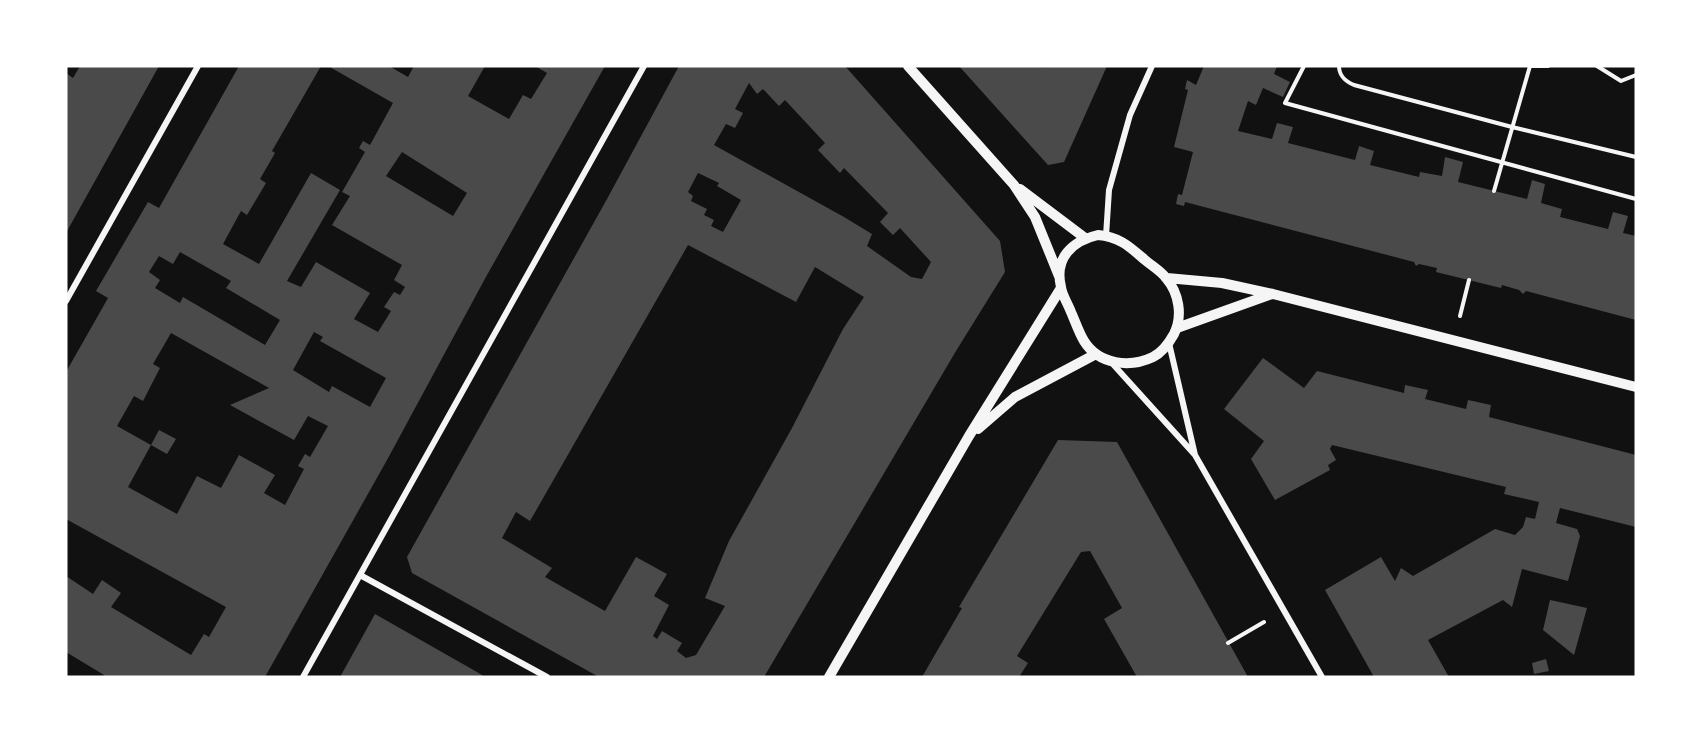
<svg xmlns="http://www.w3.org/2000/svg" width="1702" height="743" font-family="'Golos Text',sans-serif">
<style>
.building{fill:#4a4a4a;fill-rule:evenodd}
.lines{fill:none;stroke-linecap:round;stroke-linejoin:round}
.path{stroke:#f5f5f5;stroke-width:4}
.minor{stroke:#f5f5f5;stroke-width:6}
.tertiary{stroke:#f5f5f5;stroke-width:10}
</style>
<rect width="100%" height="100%" fill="#111"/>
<!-- building -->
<path class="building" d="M 80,66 L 159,66 L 66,233 L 66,73 L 73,78 Z
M 239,66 L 321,66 L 272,151 L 275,153 L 260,179 L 266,183 L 247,215 L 241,211 L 223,244 L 259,264 L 311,173 L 340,190 L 287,281 L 301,287 L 316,262 L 370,293 L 354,319 L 378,332 L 391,311 L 384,307 L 394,292 L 400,295 L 405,287 L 394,280 L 402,265 L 332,225 L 350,196 L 342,192 L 365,152 L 359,148 L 363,141 L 370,145 L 393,103 L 328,66 L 389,66 L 408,77 L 414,66 L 485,66 L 468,96 L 509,119 L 523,95 L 531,99 L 547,73 L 535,66 L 605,66 L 487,275 L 387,460 L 265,677 L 103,677 L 104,675 L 66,652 L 66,576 L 93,594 L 102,580 L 121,593 L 111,607 L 191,655 L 204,634 L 209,637 L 226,607 L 66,519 L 66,372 L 108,298 L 96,291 L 148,202 L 159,208 ZM 402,152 L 467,193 L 453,216 L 386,176 ZM 180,252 L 231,281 L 226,288 L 280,320 L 265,345 L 183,297 L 180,303 L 155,288 L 160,280 L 149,272 L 159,256 L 173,264 ZM 314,332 L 323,337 L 320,341 L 386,378 L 370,407 L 332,386 L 329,392 L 293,370 ZM 171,333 L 269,388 L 230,405 L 294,440 L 308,416 L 328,426 L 310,457 L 305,454 L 298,466 L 304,469 L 285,505 L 264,493 L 275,475 L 239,455 L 221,488 L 197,476 L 177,514 L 128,487 L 151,445 L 117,426 L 134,396 L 143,401 L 160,368 L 153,364 Z
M 679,66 L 845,66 L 1000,241 L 1005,272 L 956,351 L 764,677 L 599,677 L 412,573 L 407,557 L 607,199 ZM 749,83 L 757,94 L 763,89 L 779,106 L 785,100 L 825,143 L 818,150 L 840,173 L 844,168 L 888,213 L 880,222 L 893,235 L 900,228 L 931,262 L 922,279 L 911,277 L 867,246 L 872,234 L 844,217 L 714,145 L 726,124 L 735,128 L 743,113 L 735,109 ZM 698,173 L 719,183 L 717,186 L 741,200 L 723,232 L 711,226 L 714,220 L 704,215 L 707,209 L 691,201 L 693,196 L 688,192 ZM 688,245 L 796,302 L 815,267 L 864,297 L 843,329 L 792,428 L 729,541 L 705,598 L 725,606 L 696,655 L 686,658 L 677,651 L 682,643 L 662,631 L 657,639 L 653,636 L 669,605 L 654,596 L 667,574 L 636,557 L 605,611 L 545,577 L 552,568 L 502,538 L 516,512 L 530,521 Z
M 959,66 L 1045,66 L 1046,68 L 1047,66 L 1107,66 L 1064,162 L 1048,165 Z
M 1204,66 L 1277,66 L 1274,74 L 1290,82 L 1283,97 L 1263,88 L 1256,105 L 1248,101 L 1238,131 L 1272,139 L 1277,123 L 1293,127 L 1288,143 L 1355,160 L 1359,146 L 1374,151 L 1370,165 L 1419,177 L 1420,172 L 1442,176 L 1445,157 L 1463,162 L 1458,182 L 1527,199 L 1532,180 L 1545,184 L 1541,203 L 1562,209 L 1560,217 L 1608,229 L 1613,212 L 1628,216 L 1623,233 L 1636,236 L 1636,320 L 1526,291 L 1523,294 L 1519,290 L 1502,285 L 1501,288 L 1436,272 L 1437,268 L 1419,264 L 1416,266 L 1414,262 L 1185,202 L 1184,206 L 1176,204 L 1178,194 L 1182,195 L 1193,152 L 1174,147 L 1188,90 L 1185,89 L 1187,80 L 1196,85 Z
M 1263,358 L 1304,388 L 1317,371 L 1404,393 L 1405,385 L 1428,390 L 1425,399 L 1466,409 L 1468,400 L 1491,405 L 1489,417 L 1636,455 L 1636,527 L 1560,508 L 1556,523 L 1577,529 L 1580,536 L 1568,581 L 1522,569 L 1512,607 L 1503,600 L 1428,640 L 1449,677 L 1374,677 L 1325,590 L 1381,557 L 1395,581 L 1401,568 L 1413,576 L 1495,529 L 1515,535 L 1523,527 L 1526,517 L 1535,519 L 1539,502 L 1504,494 L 1506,487 L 1332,445 L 1330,449 L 1336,460 L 1328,465 L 1330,470 L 1275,500 L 1251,459 L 1264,441 L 1224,409 Z
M 159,430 L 176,439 L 167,454 L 151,445 Z
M 1058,440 L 1117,442 L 1248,677 L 1137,677 L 1104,619 L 1122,608 L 1090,551 L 1081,552 L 1017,656 L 1028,663 L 1019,677 L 922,677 L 962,608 L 959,607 Z
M 1550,600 L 1587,608 L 1574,655 L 1543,630 Z
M 375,614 L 477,672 L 485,677 L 340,677 Z
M 1546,659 L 1549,671 L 1534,674 L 1532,663 Z"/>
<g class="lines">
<!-- path -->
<path class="path" d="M 1304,66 L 1285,103 L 1636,199
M 1339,66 C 1339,76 1345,81 1354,85 L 1512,127 L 1636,157
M 1531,66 L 1548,66
M 1597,66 L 1621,81 L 1636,75
M 1494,191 L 1530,66
M 1460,316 L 1469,280
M 1228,643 L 1264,622"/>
<!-- minor -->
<path class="minor" d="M 1106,236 L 1109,190 L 1130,115 L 1152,66
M 66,301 L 198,66
M 1169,343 L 1195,455
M 1111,362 L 1195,455 L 1322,677
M 360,575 L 547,677
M 303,677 L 644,66"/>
<!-- tertiary -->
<path class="tertiary" d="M 908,66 L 1014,185 L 1035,217 L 1059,276
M 1020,189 L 1085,238
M 1098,235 C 1120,237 1130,247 1145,260 C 1152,266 1161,271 1166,278 C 1179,293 1183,316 1174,334 C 1169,343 1163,352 1153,357 C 1130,368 1099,365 1084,341 C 1079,333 1075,321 1071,312 C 1068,304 1062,295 1061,287 C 1054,258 1072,241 1098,235 Z
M 1167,278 L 1222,283 L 1273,294 L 1636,387
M 1177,328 L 1272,294
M 978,429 L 1015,397 L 1096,354
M 829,677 L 969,436 L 1061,288"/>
</g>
<!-- border -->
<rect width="1702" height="743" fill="none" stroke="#ffffff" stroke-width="135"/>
</svg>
